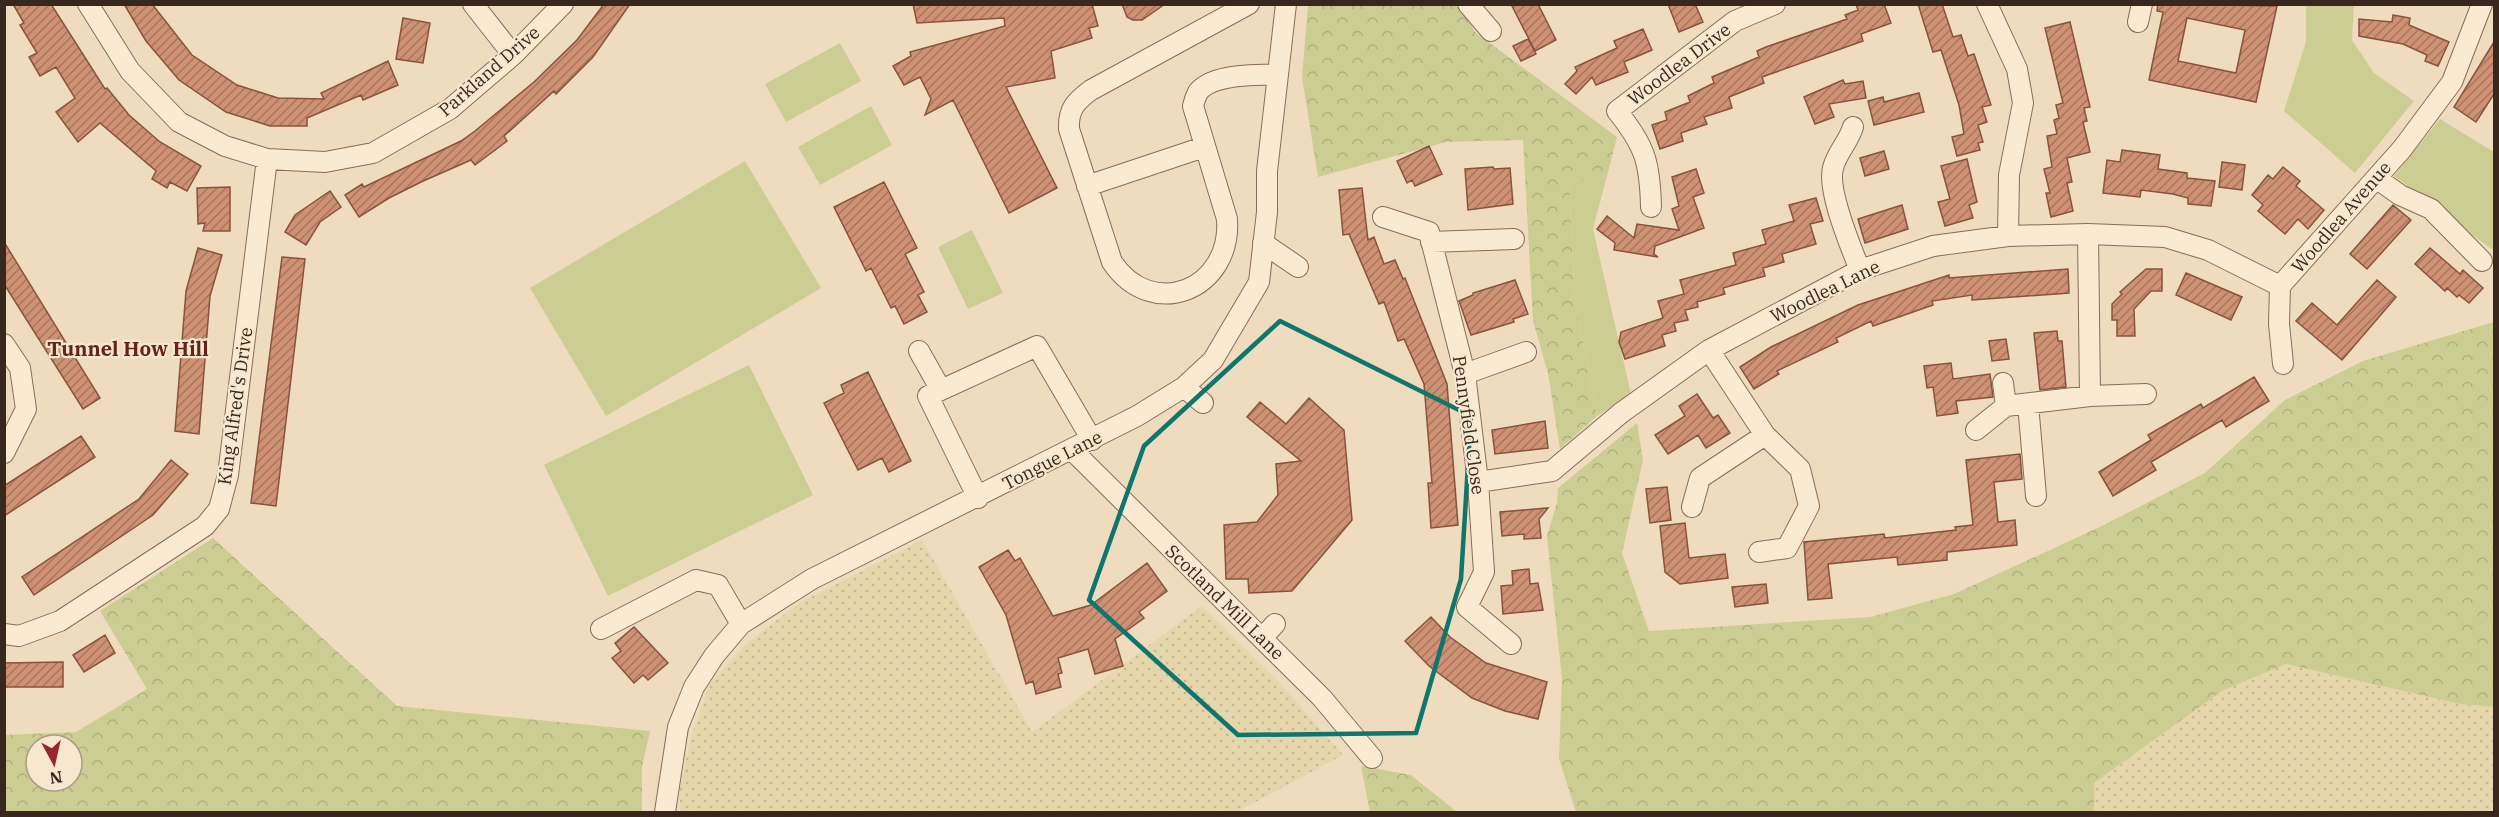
<svg xmlns="http://www.w3.org/2000/svg" width="2499" height="817" font-family="'IBM Plex Serif',serif">
<style>
.farmland{fill:url(#farmland-dots)}
.grass{fill:#cccd93}
.forest{fill:url(#forest-crowns);fill-rule:evenodd}
.building{fill:url(#building-hatch);stroke:#88533c;stroke-width:1.5;fill-rule:evenodd}
.lines{fill:none;stroke-linecap:round;stroke-linejoin:round}
.minor-casing{stroke:#886c57;stroke-width:22}
.minor{stroke:#faead2;stroke-width:20}
.marked{fill:none;stroke:#0f766e;stroke-width:4.5;stroke-linejoin:round}
.labels{text-anchor:middle;dominant-baseline:central;stroke-width:4.5;stroke-linejoin:round;paint-order:stroke}
.street-label{font-size:18px;fill:#37271c;stroke:#f6e7cf}
.neighbourhood-label{font-size:20px;font-weight:bold;fill:#65231a;stroke:#f6e7cf}
</style>
<defs>
<pattern id="farmland-dots" width="8" height="8" patternUnits="userSpaceOnUse" patternTransform="scale(1.5)"><rect width="8" height="8" fill="#e5d6ac"/><path d="M2 2h.1M6 6h.1" fill="none" stroke="#c5b893" stroke-width="1.8" stroke-linecap="round"/></pattern>
<pattern id="forest-crowns" width="20" height="18" patternUnits="userSpaceOnUse" patternTransform="scale(1.5)"><rect width="20" height="18" fill="#cccd93"/><path d="M2 6a3 3 0 1 1 6 0M12 15a3 3 0 1 1 6 0" fill="none" stroke="#b0b07e"/></pattern>
<pattern id="building-hatch" width="6" height="6" patternUnits="userSpaceOnUse" patternTransform="scale(1.5)"><rect width="6" height="6" fill="#ce9174"/><path d="M-1 1l2-2M0 6l6-6M5 7l2-2" fill="none" stroke="#a8765e"/></pattern>
</defs>
<rect width="100%" height="100%" fill="#efdcbf"/>
<!-- farmland -->
<path class="farmland" d="M 922,540 L 1032,732 L 1202,606 L 1278,681 L 1343,755 L 1237,812 L 680,812 L 680,789 L 691,737 L 709,685 L 745,645 L 799,603 Z
M 2286,664 L 2460,704 L 2494,707 L 2494,812 L 2094,812 L 2094,783 L 2222,691 Z"/>
<!-- grass -->
<path class="grass" d="M 2306,5 L 2354,5 L 2352,40 L 2374,73 L 2414,101 L 2355,173 L 2284,111 L 2306,42 Z
M 840,43 L 861,81 L 786,122 L 765,84 Z
M 871,106 L 892,145 L 820,185 L 798,147 Z
M 2440,119 L 2494,152 L 2494,251 L 2394,176 Z
M 745,161 L 821,288 L 606,416 L 530,288 Z
M 1607,176 L 1593,229 L 1631,394 L 1597,416 L 1575,301 L 1569,182 Z
M 972,230 L 1003,293 L 968,309 L 938,247 Z
M 749,365 L 813,495 L 608,596 L 544,465 Z"/>
<!-- forest -->
<path class="forest" d="M 1308,5 L 1459,5 L 1475,32 L 1617,137 L 1607,176 L 1569,182 L 1575,301 L 1597,416 L 1560,449 L 1548,373 L 1533,321 L 1523,140 L 1446,142 L 1318,177 L 1302,77 Z
M 2494,322 L 2494,707 L 2460,704 L 2286,664 L 2222,691 L 2094,783 L 2094,812 L 1576,812 L 1559,759 L 1562,679 L 1547,536 L 1557,503 L 1558,488 L 1637,423 L 1643,460 L 1622,553 L 1649,631 L 1870,617 L 1954,594 L 2102,526 L 2205,473 L 2285,400 L 2363,361 Z
M 213,538 L 397,706 L 650,731 L 642,767 L 642,812 L 5,812 L 5,735 L 76,732 L 147,689 L 100,611 ZM 36,745 L 72,745 L 72,781 L 36,781 Z
M 1361,766 L 1411,775 L 1457,812 L 1370,812 Z"/>
<!-- building -->
<path class="building" d="M 13,4 L 51,4 L 105,89 L 107,88 L 129,115 L 160,142 L 201,166 L 187,191 L 170,182 L 167,188 L 152,179 L 156,171 L 100,123 L 78,142 L 56,112 L 75,98 L 56,67 L 40,76 L 29,57 L 37,53 L 20,25 L 24,23 Z
M 124,4 L 152,4 L 192,55 L 237,85 L 278,98 L 324,99 L 321,93 L 388,61 L 398,85 L 363,100 L 361,95 L 307,118 L 307,126 L 270,126 L 226,112 L 179,80 L 146,41 Z
M 604,4 L 630,4 L 593,57 L 556,94 L 554,91 L 504,136 L 507,141 L 475,165 L 471,160 L 421,182 L 389,198 L 359,217 L 345,195 L 362,184 L 364,187 L 461,141 L 475,131 L 534,82 L 577,40 Z
M 913,4 L 1092,4 L 1098,26 L 1089,28 L 1092,38 L 1051,51 L 1055,78 L 1006,87 L 1057,188 L 1009,213 L 953,100 L 925,115 L 931,99 L 920,77 L 904,85 L 893,66 L 911,56 L 910,52 L 1005,26 L 1004,18 L 917,23 Z
M 1122,4 L 1165,4 L 1142,20 L 1133,20 L 1127,17 Z
M 1511,4 L 1538,4 L 1556,40 L 1535,51 Z
M 1668,4 L 1695,4 L 1703,22 L 1679,32 Z
M 1856,4 L 1884,4 L 1891,23 L 1861,34 L 1863,41 L 1762,77 L 1764,83 L 1729,97 L 1732,108 L 1704,117 L 1707,124 L 1681,133 L 1683,141 L 1660,149 L 1652,125 L 1667,120 L 1665,112 L 1690,102 L 1688,96 L 1714,83 L 1712,77 L 1759,57 L 1757,51 L 1766,47 L 1847,19 L 1845,15 L 1858,10 Z
M 1918,4 L 1942,4 L 1953,37 L 1961,35 L 1968,56 L 1974,54 L 1991,105 L 1982,107 L 1987,122 L 1978,125 L 1983,142 L 1978,143 L 1980,150 L 1957,156 L 1952,137 L 1964,134 L 1959,105 L 1941,50 L 1933,52 Z
M 2158,4 L 2277,6 L 2256,102 L 2149,80 L 2163,12 L 2157,11 ZM 2187,18 L 2245,30 L 2236,73 L 2178,61 Z
M 2393,15 L 2410,18 L 2409,25 L 2449,42 L 2438,66 L 2425,61 L 2427,55 L 2403,44 L 2359,36 L 2359,19 L 2392,22 Z
M 403,18 L 430,23 L 423,63 L 396,59 Z
M 2070,22 L 2090,107 L 2084,108 L 2087,121 L 2083,122 L 2090,152 L 2067,158 L 2072,182 L 2067,183 L 2073,211 L 2051,217 L 2046,193 L 2050,193 L 2044,169 L 2052,167 L 2047,136 L 2057,134 L 2054,120 L 2059,118 L 2056,105 L 2063,103 L 2045,28 Z
M 1643,29 L 1652,50 L 1624,62 L 1628,72 L 1596,85 L 1592,77 L 1576,94 L 1565,84 L 1577,71 L 1575,67 L 1617,48 L 1614,41 Z
M 1528,39 L 1536,54 L 1521,61 L 1513,46 Z
M 2494,42 L 2494,94 L 2476,122 L 2454,107 Z
M 1843,80 L 1845,84 L 1863,81 L 1866,98 L 1829,104 L 1834,117 L 1815,124 L 1804,97 Z
M 1919,93 L 1924,112 L 1874,125 L 1868,101 L 1883,97 L 1884,102 Z
M 1429,146 L 1442,174 L 1415,186 L 1412,180 L 1407,183 L 1397,161 Z
M 2122,150 L 2160,155 L 2158,169 L 2187,173 L 2187,178 L 2215,181 L 2211,206 L 2188,204 L 2188,198 L 2173,194 L 2141,190 L 2140,197 L 2103,193 L 2107,160 L 2120,162 Z
M 1884,151 L 1889,169 L 1865,176 L 1860,158 Z
M 1967,159 L 1977,202 L 1969,205 L 1973,218 L 1945,226 L 1938,202 L 1950,199 L 1941,166 Z
M 2222,162 L 2245,165 L 2242,190 L 2219,187 Z
M 1493,167 L 1494,169 L 1510,168 L 1513,204 L 1468,210 L 1465,169 Z
M 2283,167 L 2300,181 L 2296,186 L 2324,210 L 2308,229 L 2298,219 L 2285,234 L 2258,211 L 2263,205 L 2252,195 L 2268,175 L 2273,179 Z
M 1696,169 L 1704,193 L 1693,197 L 1704,228 L 1655,246 L 1654,254 L 1658,257 L 1614,250 L 1615,243 L 1597,229 L 1607,216 L 1634,238 L 1637,224 L 1679,230 L 1672,209 L 1679,206 L 1672,177 Z
M 884,182 L 917,248 L 905,254 L 924,292 L 918,295 L 927,312 L 904,324 L 895,306 L 891,308 L 871,268 L 866,271 L 834,207 Z
M 230,187 L 230,231 L 203,231 L 205,223 L 198,224 L 197,188 Z
M 1362,188 L 1368,240 L 1374,237 L 1384,264 L 1395,260 L 1403,279 L 1405,278 L 1447,384 L 1458,525 L 1431,528 L 1428,483 L 1432,483 L 1424,384 L 1404,339 L 1398,341 L 1384,302 L 1379,304 L 1349,234 L 1343,235 L 1339,190 Z
M 330,191 L 341,207 L 320,222 L 306,245 L 285,232 L 295,215 Z
M 1816,198 L 1823,221 L 1810,224 L 1816,244 L 1782,254 L 1784,262 L 1763,268 L 1765,276 L 1723,288 L 1725,294 L 1697,302 L 1698,307 L 1685,310 L 1688,320 L 1674,323 L 1676,331 L 1662,335 L 1665,346 L 1625,359 L 1619,342 L 1621,332 L 1663,318 L 1658,301 L 1684,294 L 1680,280 L 1736,265 L 1733,253 L 1766,244 L 1762,230 L 1794,221 L 1789,205 Z
M 1902,205 L 1908,229 L 1865,243 L 1858,219 Z
M 2393,205 L 2411,220 L 2367,269 L 2350,254 Z
M 4,242 L 100,398 L 83,409 L 4,284 Z
M 198,248 L 222,255 L 210,296 L 199,434 L 175,431 L 186,291 Z
M 2430,248 L 2460,274 L 2463,270 L 2483,288 L 2469,303 L 2459,295 L 2457,297 L 2447,288 L 2445,291 L 2415,264 Z
M 282,257 L 305,259 L 276,506 L 251,503 Z
M 2068,269 L 2069,293 L 1972,300 L 1972,295 L 1932,301 L 1933,305 L 1873,326 L 1871,321 L 1836,338 L 1838,342 L 1777,371 L 1779,374 L 1754,389 L 1740,367 L 1771,347 L 1858,305 L 1949,275 L 1949,278 Z
M 2146,269 L 2162,269 L 2162,291 L 2151,291 L 2134,309 L 2135,336 L 2117,336 L 2117,320 L 2112,320 L 2112,304 L 2122,294 L 2120,292 Z
M 2186,273 L 2242,297 L 2231,320 L 2176,295 Z
M 1515,280 L 1528,314 L 1513,319 L 1514,322 L 1471,335 L 1459,301 L 1473,295 L 1473,293 Z
M 2377,280 L 2396,297 L 2342,360 L 2296,321 L 2312,303 L 2337,325 Z
M 2057,331 L 2058,341 L 2062,341 L 2066,387 L 2040,390 L 2034,333 Z
M 2006,339 L 2009,359 L 1992,361 L 1989,341 Z
M 1951,363 L 1953,379 L 1990,374 L 1993,397 L 1956,401 L 1958,413 L 1937,416 L 1933,387 L 1927,388 L 1924,366 Z
M 868,372 L 911,461 L 889,472 L 882,458 L 858,470 L 824,403 L 844,393 L 841,385 Z
M 2254,377 L 2269,401 L 2226,427 L 2222,420 L 2151,462 L 2156,470 L 2113,496 L 2099,472 L 2151,440 L 2148,435 L 2201,404 L 2203,408 Z
M 1697,394 L 1713,418 L 1718,415 L 1730,433 L 1706,448 L 1698,435 L 1668,454 L 1655,435 L 1685,416 L 1679,406 Z
M 1309,398 L 1344,430 L 1352,520 L 1292,591 L 1249,593 L 1248,579 L 1226,579 L 1224,525 L 1257,522 L 1278,495 L 1276,464 L 1301,461 L 1247,417 L 1260,402 L 1286,424 Z
M 1545,421 L 1548,448 L 1495,454 L 1492,430 Z
M 81,436 L 95,457 L 4,516 L 4,486 Z
M 2020,454 L 2022,479 L 1994,482 L 1998,522 L 2015,520 L 2017,545 L 1947,552 L 1947,560 L 1898,565 L 1897,557 L 1828,564 L 1832,598 L 1808,600 L 1804,542 L 1884,534 L 1885,538 L 1956,530 L 1955,527 L 1973,525 L 1966,460 Z
M 171,460 L 188,474 L 153,515 L 34,595 L 22,577 L 139,499 Z
M 1667,487 L 1671,520 L 1650,523 L 1646,489 Z
M 1548,508 L 1539,519 L 1541,538 L 1524,539 L 1524,534 L 1502,536 L 1500,512 Z
M 1685,523 L 1689,558 L 1725,554 L 1728,578 L 1680,584 L 1665,572 L 1660,526 Z
M 1008,550 L 1015,561 L 1020,558 L 1053,616 L 1091,605 L 1147,563 L 1167,591 L 1139,612 L 1144,618 L 1115,639 L 1123,666 L 1095,674 L 1088,649 L 1058,658 L 1062,673 L 1058,674 L 1061,687 L 1036,694 L 1033,681 L 1026,684 L 1006,615 L 979,567 Z
M 1529,569 L 1530,584 L 1538,583 L 1543,610 L 1503,614 L 1501,586 L 1513,585 L 1512,571 Z
M 1766,584 L 1768,603 L 1735,607 L 1732,587 Z
M 1431,617 L 1450,637 L 1486,663 L 1547,682 L 1538,719 L 1505,711 L 1472,698 L 1429,666 L 1405,641 Z
M 634,627 L 668,663 L 648,680 L 643,675 L 634,683 L 612,658 L 621,651 L 615,643 Z
M 105,635 L 115,653 L 84,672 L 73,655 Z
M 63,662 L 63,687 L 4,687 L 4,663 Z"/>
<g class="lines">
<defs>
<path id="minor" d="M 88,4 L 130,71 L 179,122 L 225,146 L 267,159 L 325,162 L 373,153 L 450,109 L 513,55 L 563,4
M 473,4 L 513,55
M 1249,4 L 1091,90 C 1076,101 1068,109 1069,129 L 1112,262 C 1152,322 1232,290 1227,219 L 1193,106 C 1194,102 1196,96 1198,92 C 1212,74 1258,74 1278,75
M 1468,4 L 1491,31
M 1987,4 L 2017,69 L 2023,103 L 2009,175 L 2008,236
M 2138,22 L 2142,4
M 1853,127 C 1848,143 1837,152 1833,168 C 1827,190 1851,248 1860,270
M 2376,178 L 2400,195 L 2431,209 L 2482,261
M 1087,186 L 1204,147
M 1651,207 C 1650,162 1645,146 1617,111 L 1735,21 L 1775,4
M 1383,217 L 1429,232 L 1465,374 L 1478,482 L 1484,572 L 1467,607 L 1511,644
M 2088,234 L 2090,396 L 2146,394
M 1431,242 L 1514,239
M 1263,243 L 1298,267
M 2280,286 L 2402,149 L 2452,82 L 2482,4
M 2280,286 L 2279,324 L 2283,364
M 4,344 L 20,368 L 26,409 L 4,453
M 1709,350 L 1765,435 L 1800,469 L 1809,506 L 1787,548 L 1759,552
M 919,351 L 941,390
M 1465,374 L 1526,352
M 2003,383 L 2006,406
M 1184,387 L 1203,403
M 2028,404 L 2036,496
M 1976,430 L 2006,406 L 2090,396
M 1072,450 L 1322,698 L 1372,758
M 1478,482 L 1552,471 L 1621,413 L 1709,350 L 1860,270 L 1933,246 L 2008,236 L 2088,234 L 2165,237 L 2208,250 L 2280,286
M 978,498 L 928,396 L 1037,346 L 1092,440
M 1692,507 L 1700,478 L 1765,435
M 601,629 L 696,580 L 718,585 L 741,624
M 4,634 L 19,636 L 60,621 L 205,526 L 219,509 L 228,475 L 267,159
M 1262,638 L 1275,624
M 665,812 L 678,727 L 694,687 L 714,656 L 741,624 L 812,579 L 1137,416 L 1184,387 L 1213,360 L 1259,282 L 1267,212 L 1267,171 L 1286,4"/>
</defs>
<!-- minor casing -->
<use href="#minor" class="minor-casing"/>
<!-- minor -->
<use href="#minor" class="minor"/>
</g>
<!-- marked area -->
<path class="marked" d="M 1280,321 L 1471,416 L 1461,579 L 1416,733 L 1238,735 L 1089,600 L 1144,446 Z"/>
<g class="labels">
<!-- street labels -->
<g class="street-label">
<text transform="translate(1679 64) rotate(-37)">Woodlea Drive</text>
<text transform="translate(489 71) rotate(-41)">Parkland Drive</text>
<text transform="translate(2341 217) rotate(-49)">Woodlea Avenue</text>
<text transform="translate(1825 291) rotate(-26)">Woodlea Lane</text>
<text transform="translate(235 406) rotate(-82)">King Alfred's Drive</text>
<text transform="translate(1469 425) rotate(82)">Pennyfield Close</text>
<text transform="translate(1052 460) rotate(-27)">Tongue Lane</text>
<text transform="translate(1225 602) rotate(44)">Scotland Mill Lane</text>
</g>
<!-- neighbourhood labels -->
<g class="neighbourhood-label">
<text x="128" y="348">Tunnel How Hill</text>
</g>
</g>
<!-- border -->
<rect width="2499" height="817" fill="none" stroke="#37271c" stroke-width="12"/>
<!-- north arrow -->
<g transform="translate(54 763) rotate(172)"><circle r="28" fill="#f6e7cf" stroke="#aa9a87" stroke-width="1.5"/>
<path d="M0-4.5L10 22L0 15L-10 22Z" fill="#992531"/>
<text y="-9" font-size="16" font-weight="bold" text-anchor="middle" fill="#37271c">N</text>
</g>
</svg>
